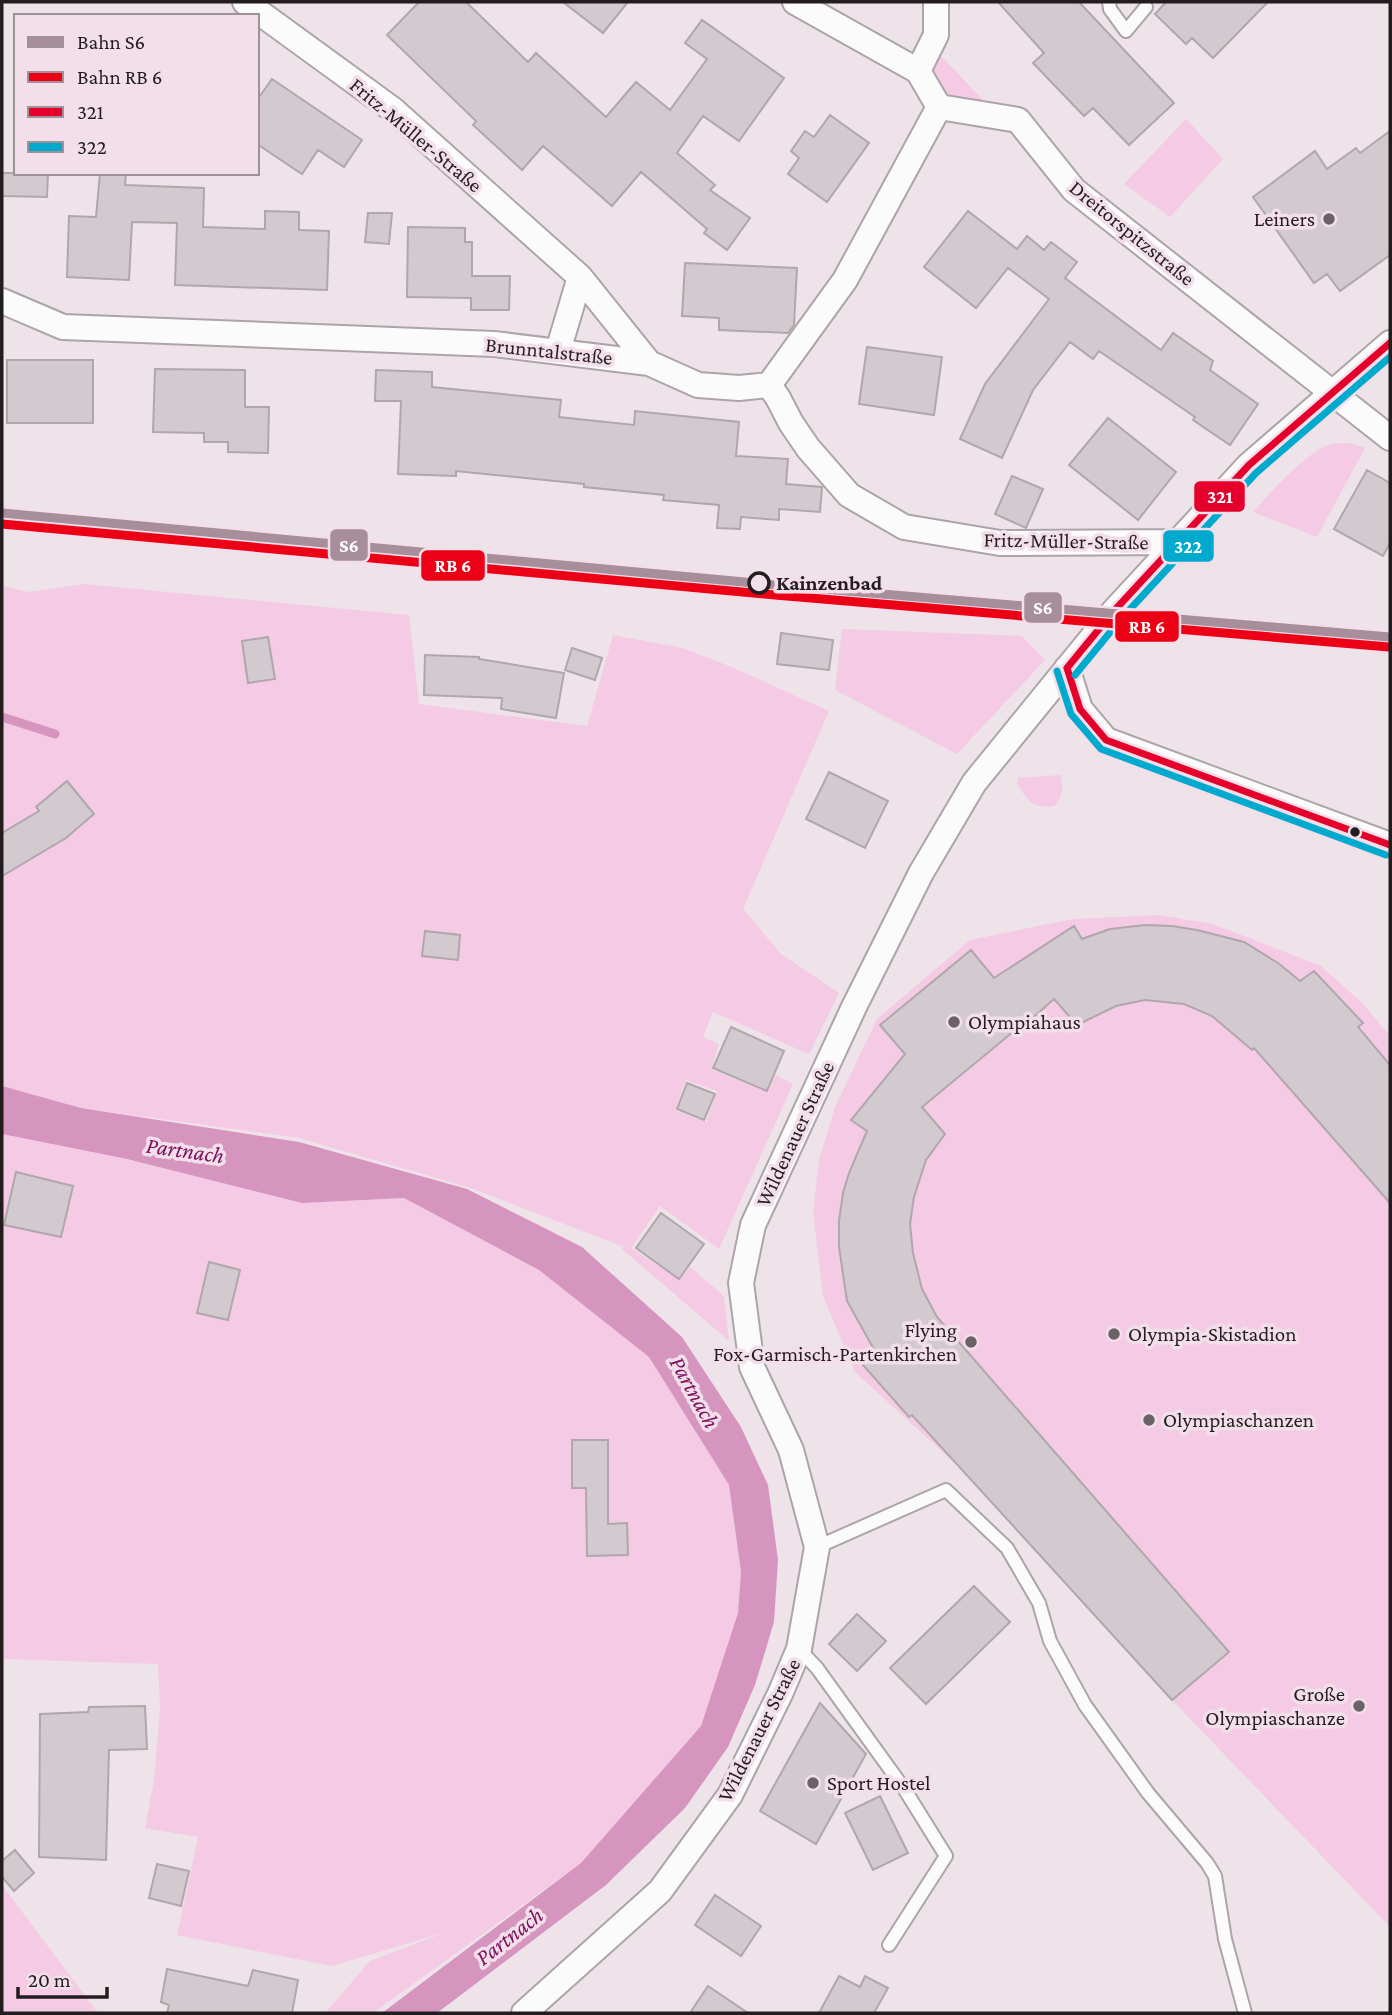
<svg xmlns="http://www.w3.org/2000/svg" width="1392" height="2015" font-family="'Crimson Pro',serif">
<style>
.green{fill:#f5cae4;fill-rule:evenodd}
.water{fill:#d695be}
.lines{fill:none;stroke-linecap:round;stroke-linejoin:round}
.stream{stroke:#d695be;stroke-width:9}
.building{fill:#d2cacf;stroke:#afa7ab;stroke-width:2}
.lane-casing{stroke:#aca4a8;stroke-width:16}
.street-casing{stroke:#aca4a8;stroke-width:28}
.lane{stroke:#fcfbfc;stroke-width:12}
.street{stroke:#fcfbfc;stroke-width:24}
.bus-1-casing{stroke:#f2dfea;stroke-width:12}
.bus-2-casing{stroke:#f2dfea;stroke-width:12}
.bus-1{stroke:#e4002b;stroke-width:7}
.bus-2{stroke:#00a9ce;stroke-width:7}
.rail-1-casing{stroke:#f2dfea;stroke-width:14}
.rail-2-casing{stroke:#f2dfea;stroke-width:14}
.rail-1{stroke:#a88e9b;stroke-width:9}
.rail-2{stroke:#ec0016;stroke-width:9}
.poi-dot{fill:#6a6266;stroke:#f2dfea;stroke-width:2.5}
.stop-dot{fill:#f2dfea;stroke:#231d20;stroke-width:3.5}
.bus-dot{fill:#231d20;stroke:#f2dfea;stroke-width:2.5}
.labels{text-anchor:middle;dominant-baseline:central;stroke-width:7;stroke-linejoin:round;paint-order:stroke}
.street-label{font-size:21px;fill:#231d20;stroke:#f2dfea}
.poi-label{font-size:21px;fill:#231d20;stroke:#f2dfea;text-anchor:start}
.stop-label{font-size:21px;font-weight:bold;fill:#231d20;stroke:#f2dfea;text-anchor:start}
.water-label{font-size:23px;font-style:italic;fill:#7c105e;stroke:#f2dfea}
.line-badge{stroke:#f2dfea;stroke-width:2.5}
.badge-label{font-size:19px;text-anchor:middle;font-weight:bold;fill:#fff}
</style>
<rect width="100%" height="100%" fill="#eee3e9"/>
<!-- green -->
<path class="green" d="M 940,55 L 986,103 L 945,95 L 932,73 Z
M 1186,119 L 1223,159 L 1170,217 L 1124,184 Z
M 1350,443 L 1365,448 L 1317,537 L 1253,512 C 1268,495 1307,452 1328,445 C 1335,443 1343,443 1350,443 Z
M 84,584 L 409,615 L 419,704 L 587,726 L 613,635 L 683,648 L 734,668 L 829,711 L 743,909 L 781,954 L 839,993 L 809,1054 L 713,1012 L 703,1037 L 719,1044 L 711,1069 L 768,1092 L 776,1075 L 793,1084 L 719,1249 L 660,1206 L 631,1248 L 679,1279 L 690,1267 L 724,1296 L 729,1341 L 621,1248 L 624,1247 L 474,1189 L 299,1138 L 81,1108 L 2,1086 L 2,586 L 28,592 ZM 686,1080 L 717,1091 L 706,1122 L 675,1110 Z
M 842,629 L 1022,636 L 1045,660 L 957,754 L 835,690 Z
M 1061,775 C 1063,787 1063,794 1056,805 C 1035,811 1027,801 1017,783 L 1018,778 Z
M 1159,915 L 1213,924 L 1321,966 L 1363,1004 L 1390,1036 L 1390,1927 L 1172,1700 L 959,1467 L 855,1372 L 823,1296 L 813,1212 L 819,1160 L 835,1107 L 877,1019 L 970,940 L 1073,919 Z
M 2,1134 L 127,1159 L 302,1203 L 404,1198 L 539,1270 L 649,1357 L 729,1485 L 741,1572 L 738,1613 L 701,1726 L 581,1863 L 373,2013 L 325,2013 L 370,1961 L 446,1932 L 332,1966 L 177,1935 L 198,1837 L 145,1828 L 154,1780 L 160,1709 L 158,1664 L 2,1659 Z
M 2,1885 L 98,2013 L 2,2013 Z"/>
<!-- water -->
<path class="water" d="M 2,1086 L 81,1108 L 299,1142 L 467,1189 L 582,1247 L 682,1337 L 741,1427 L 768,1485 L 778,1560 L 774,1622 L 755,1685 L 728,1747 L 685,1808 L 606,1885 L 437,2013 L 382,2013 L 581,1863 L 701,1726 L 738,1613 L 741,1572 L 729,1485 L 649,1357 L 539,1270 L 404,1198 L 302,1203 L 127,1159 L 2,1134 Z"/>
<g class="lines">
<!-- stream -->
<path class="stream" d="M 2,717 L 55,734"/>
</g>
<!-- building -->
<path class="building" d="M 419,2 L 466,2 L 528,62 L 536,53 L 606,117 L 636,82 L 670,110 L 707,59 L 685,43 L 702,20 L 784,78 L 739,141 L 703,116 L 677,153 L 715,185 L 710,190 L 750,218 L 727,250 L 704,233 L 707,229 L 641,172 L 612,206 L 543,146 L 522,170 L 473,125 L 476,121 L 387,35 Z
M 563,2 L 628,2 L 603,33 Z
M 998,2 L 1079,2 L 1174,103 L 1129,145 L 1093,108 L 1084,116 L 1033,63 L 1044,53 Z
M 1166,2 L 1268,2 L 1213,58 L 1192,38 L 1186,44 L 1155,14 Z
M 272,79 L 362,140 L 344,167 L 318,150 L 302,174 L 257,144 L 257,100 Z
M 830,115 L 869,143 L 827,202 L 788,174 L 799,158 L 791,151 L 805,131 L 814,137 Z
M 1390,131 L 1390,255 L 1340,291 L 1327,274 L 1314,283 L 1253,197 L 1315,151 L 1327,169 L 1356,148 L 1360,153 Z
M 2,173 L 48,173 L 47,197 L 2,196 Z
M 100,173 L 126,173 L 125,185 L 204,188 L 203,227 L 265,229 L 265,211 L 299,212 L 299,230 L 329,231 L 327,290 L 175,285 L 177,223 L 132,222 L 129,280 L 67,277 L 69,216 L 96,217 Z
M 968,211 L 1017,249 L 1027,236 L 1044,250 L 1051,242 L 1077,262 L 1065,278 L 1161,350 L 1173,333 L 1213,361 L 1210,370 L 1258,404 L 1230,445 L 1193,420 L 1195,417 L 1099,351 L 1093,359 L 1070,342 L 1033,390 L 1002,458 L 960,439 L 985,384 L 1049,299 L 1008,268 L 976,308 L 924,267 Z
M 368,213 L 392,213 L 389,244 L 365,242 Z
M 408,227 L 465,228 L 465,242 L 472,242 L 472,276 L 510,276 L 509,310 L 471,310 L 471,298 L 407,297 Z
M 685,263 L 797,268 L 794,325 L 788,333 L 719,330 L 719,318 L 682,316 Z
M 867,347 L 942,357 L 934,415 L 859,404 Z
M 7,360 L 93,360 L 93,423 L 7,423 Z
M 155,369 L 245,370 L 245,407 L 269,407 L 268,453 L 228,452 L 228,442 L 204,442 L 204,433 L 153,432 Z
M 376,370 L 432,372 L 432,387 L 561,400 L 559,417 L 634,425 L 635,411 L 739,422 L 736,456 L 788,459 L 786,484 L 822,487 L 820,512 L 779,509 L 779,520 L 741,517 L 740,529 L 717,528 L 719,505 L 663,500 L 664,495 L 584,487 L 584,484 L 456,471 L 456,476 L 398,474 L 401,401 L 375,401 Z
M 1108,418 L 1176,472 L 1138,520 L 1069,465 Z
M 1367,470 L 1390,483 L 1390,543 L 1383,556 L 1334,529 Z
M 1012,476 L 1043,489 L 1026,528 L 995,514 Z
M 781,633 L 833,640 L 829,670 L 777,664 Z
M 268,637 L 275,679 L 248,683 L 242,641 Z
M 572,648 L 602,658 L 595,680 L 565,670 Z
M 425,655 L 479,657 L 479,659 L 564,673 L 556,718 L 501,709 L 502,698 L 424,695 Z
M 829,772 L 888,801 L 865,848 L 806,819 Z
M 67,781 L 94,814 L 66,838 L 2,876 L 2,833 L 39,811 L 36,807 Z
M 1145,925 L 1172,926 L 1197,930 L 1244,942 L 1278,963 L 1300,981 L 1314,971 L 1363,1023 L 1358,1027 L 1390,1065 L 1390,1203 L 1254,1048 L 1252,1050 L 1212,1016 L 1184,1004 L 1145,1000 L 1116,1006 L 1077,1025 L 1054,999 L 1026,1024 L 1025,1022 L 922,1107 L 945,1134 L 926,1160 L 914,1197 L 910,1224 L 913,1253 L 922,1289 L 937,1317 L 1229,1652 L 1172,1700 L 912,1415 L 909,1417 L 863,1365 L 876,1353 L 847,1301 L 839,1247 L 839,1221 L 843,1193 L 849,1173 L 867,1131 L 851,1120 L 905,1054 L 880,1025 L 971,950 L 994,978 L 1074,926 L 1082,939 L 1110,929 Z
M 425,931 L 460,935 L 458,960 L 422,956 Z
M 731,1027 L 784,1051 L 767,1091 L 713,1068 Z
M 687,1083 L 715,1094 L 704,1120 L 677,1109 Z
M 16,1172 L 73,1186 L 61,1237 L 4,1225 Z
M 661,1213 L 704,1244 L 679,1279 L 636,1248 Z
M 209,1262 L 240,1270 L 228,1320 L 197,1313 Z
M 572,1440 L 608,1440 L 608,1524 L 627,1523 L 628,1555 L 587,1556 L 586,1488 L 572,1488 Z
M 974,1586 L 1010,1622 L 926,1704 L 890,1668 Z
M 857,1614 L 886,1641 L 857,1671 L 829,1644 Z
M 820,1703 L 866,1754 L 816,1844 L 760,1811 Z
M 145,1706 L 147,1749 L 109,1750 L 106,1860 L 39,1857 L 40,1714 L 88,1712 L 89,1707 Z
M 880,1796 L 908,1853 L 873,1870 L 845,1813 Z
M 15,1850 L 34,1873 L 14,1891 L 2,1877 L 2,1861 Z
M 157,1864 L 189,1871 L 181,1906 L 149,1898 Z
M 715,1895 L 761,1926 L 741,1956 L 695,1925 Z
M 167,1969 L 248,1986 L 253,1970 L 298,1980 L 292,2013 L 167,2013 L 169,2005 L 161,2002 Z
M 839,1976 L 860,1987 L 865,1976 L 888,1988 L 874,2013 L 819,2013 Z
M 708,1986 L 748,2013 L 690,2013 Z"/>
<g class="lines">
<defs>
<path id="lane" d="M 1109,2 L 1110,9 L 1126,31 L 1146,7
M 817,1547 L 946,1490 L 1007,1548 L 1039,1603 L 1050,1641 L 1085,1705 L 1148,1793 L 1207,1863 L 1215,1876 L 1225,1939 L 1245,2013
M 799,1649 L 817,1668 L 905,1790 L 946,1856 L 889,1945"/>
<path id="street" d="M 245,2 L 392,109 L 580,277 L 649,363
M 795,2 L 918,71 L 939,107 L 1018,120 L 1074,190 L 1390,438
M 918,71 L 936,35 L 936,2
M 2,301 L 63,327 L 494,344 L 649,363 L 698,385 L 739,388 L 769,385 L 845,280 L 939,107
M 558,351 L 580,277
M 769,385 L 778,398 L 791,423 L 808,448 L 849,495 L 904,527 L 1000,543 L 1178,542
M 1067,668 L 1080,709 L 1106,740 L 1390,845
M 524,2013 L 660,1891 L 730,1795 L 780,1694 L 799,1649 L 817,1547 L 791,1450 L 752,1367 L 741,1283 L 753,1225 L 854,1007 L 921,873 L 974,783 L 1113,612 L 1249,465 L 1390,343"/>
</defs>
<!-- lane casing -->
<use href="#lane" class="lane-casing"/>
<!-- street casing -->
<use href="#street" class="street-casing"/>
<!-- lane -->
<use href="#lane" class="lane"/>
<!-- street -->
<use href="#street" class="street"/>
<defs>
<path id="bus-1" d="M 1067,668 L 1113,612 L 1249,465 L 1390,343
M 1067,668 L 1080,709 L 1106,740 L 1390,845"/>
<path id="bus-2" d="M 1057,671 L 1071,714 L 1101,749 L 1386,855
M 1075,675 L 1121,619 L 1256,473 L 1390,357"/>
</defs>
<!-- bus-1 casing -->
<use href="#bus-1" class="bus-1-casing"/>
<!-- bus-2 casing -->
<use href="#bus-2" class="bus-2-casing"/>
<!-- bus-1 -->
<use href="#bus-1" class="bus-1"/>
<!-- bus-2 -->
<use href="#bus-2" class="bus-2"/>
<defs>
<path id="rail-1" d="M 2,513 L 776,585 L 1390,637"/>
<path id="rail-2" d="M 2,524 L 775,595 L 1389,647"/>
</defs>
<!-- rail-1 casing -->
<use href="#rail-1" class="rail-1-casing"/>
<!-- rail-2 casing -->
<use href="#rail-2" class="rail-2-casing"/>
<!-- rail-1 -->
<use href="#rail-1" class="rail-1"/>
<!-- rail-2 -->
<use href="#rail-2" class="rail-2"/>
</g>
<!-- markers -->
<g class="poi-dot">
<circle cx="1329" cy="219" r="7"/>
<circle cx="954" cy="1022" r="7"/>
<circle cx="1114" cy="1334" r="7"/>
<circle cx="971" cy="1342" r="7"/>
<circle cx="1149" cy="1420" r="7"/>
<circle cx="1359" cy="1706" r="7"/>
<circle cx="813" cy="1783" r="7"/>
</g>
<circle class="stop-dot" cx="759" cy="583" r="10"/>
<circle class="bus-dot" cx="1355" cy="832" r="6"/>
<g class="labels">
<!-- street labels -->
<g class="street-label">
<text transform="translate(416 135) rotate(40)">Fritz-Müller-Straße</text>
<text transform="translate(1132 233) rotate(39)">Dreitorspitzstraße</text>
<text transform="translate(549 351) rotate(6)">Brunntalstraße</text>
<text transform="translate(1066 541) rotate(1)">Fritz-Müller-Straße</text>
<text transform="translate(795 1134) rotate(-65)">Wildenauer Straße</text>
<text transform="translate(759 1730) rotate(-63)">Wildenauer Straße</text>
</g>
<!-- poi labels -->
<g class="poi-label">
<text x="1315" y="219" text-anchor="end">Leiners</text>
<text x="968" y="1022">Olympiahaus</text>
<text x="957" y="1330" text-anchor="end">Flying<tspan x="957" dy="24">Fox-Garmisch-Partenkirchen</tspan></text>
<text x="1128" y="1334">Olympia-Skistadion</text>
<text x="1163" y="1420">Olympiaschanzen</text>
<text x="1345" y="1694" text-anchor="end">Große<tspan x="1345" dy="24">Olympiaschanze</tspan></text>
<text x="827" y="1783">Sport Hostel</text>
</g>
<!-- stop labels -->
<g class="stop-label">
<text x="776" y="583">Kainzenbad</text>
</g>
<!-- water labels -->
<g class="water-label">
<text transform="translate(185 1150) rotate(8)">Partnach</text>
<text transform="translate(695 1392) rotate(61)">Partnach</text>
<text transform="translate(509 1936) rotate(-38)">Partnach</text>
</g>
</g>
<g class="line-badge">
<rect x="1193" y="480" width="53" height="33" rx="7" fill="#e4002b"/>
<rect x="329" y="528" width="40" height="34" rx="7" fill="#a88e9b"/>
<rect x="1162" y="529" width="53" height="34" rx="7" fill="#00a9ce"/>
<rect x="420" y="549" width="66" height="33" rx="7" fill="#ec0016"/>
<rect x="1023" y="591" width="40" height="33" rx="7" fill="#a88e9b"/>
<rect x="1114" y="610" width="66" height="33" rx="7" fill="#ec0016"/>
</g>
<g class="badge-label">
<text x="1220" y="503">321</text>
<text x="349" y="552">S6</text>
<text x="1188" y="553">322</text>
<text x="453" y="572">RB 6</text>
<text x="1043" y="614">S6</text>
<text x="1147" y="633">RB 6</text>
</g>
<!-- border -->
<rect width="1392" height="2015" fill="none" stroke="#231d20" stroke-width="7"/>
<!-- legend -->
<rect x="14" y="14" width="245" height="161" fill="#f2dfea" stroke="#9f9199" stroke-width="2"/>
<rect x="28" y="37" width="35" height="10" fill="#a88e9b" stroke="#9f9199" stroke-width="2"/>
<text x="77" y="49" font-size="21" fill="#231d20">Bahn S6</text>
<rect x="28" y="72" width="35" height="10" fill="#ec0016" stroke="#9f9199" stroke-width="2"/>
<text x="77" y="84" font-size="21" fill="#231d20">Bahn RB 6</text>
<rect x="28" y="107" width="35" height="10" fill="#e4002b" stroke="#9f9199" stroke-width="2"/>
<text x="77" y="119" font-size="21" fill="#231d20">321</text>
<rect x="28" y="142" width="35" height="10" fill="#00a9ce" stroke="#9f9199" stroke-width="2"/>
<text x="77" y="154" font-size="21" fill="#231d20">322</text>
<!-- scale -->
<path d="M18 1987v10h89v-10" fill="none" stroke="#231d20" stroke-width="3.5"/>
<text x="28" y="1987" font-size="21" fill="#231d20" stroke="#f2dfea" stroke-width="5" paint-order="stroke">20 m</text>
</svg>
